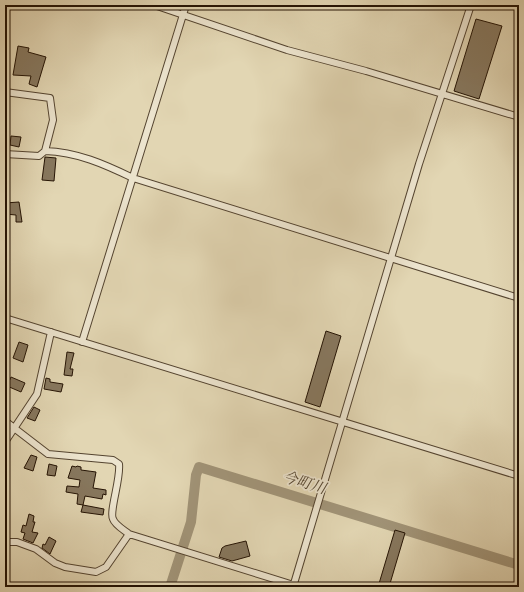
<svg xmlns="http://www.w3.org/2000/svg" width="524" height="592" font-family="'IM FELL DW Pica','Noto Serif JP',serif">
<style>
.lines{fill:none;stroke-linecap:round;stroke-linejoin:round}
.river{stroke:#a19478;stroke-width:10}
.building{fill:#87785f;stroke:#241304}
.minor-casing{stroke:#544430;stroke-width:8}
.path{stroke:#241304;stroke-width:1;stroke-dasharray:1 2;stroke-linecap:butt}
.minor{stroke:#ece4ce;stroke-width:6}
.labels{text-anchor:middle;dominant-baseline:central;stroke-width:3.5;stroke-linejoin:round;paint-order:stroke}
.water-label{font-size:15px;font-style:italic;fill:#564732;stroke:#ece4ce}
</style>
<rect width="100%" height="100%" fill="#e2d6b3"/>
<filter id="stains"><feTurbulence type="fractalNoise" baseFrequency=".005" numOctaves="4"/><feColorMatrix values="0 0 0 0 .2 0 0 0 0 .09 0 0 0 0 .02 0 0 0 .5 -.17"/></filter>
<radialGradient id="worn" r=".72"><stop offset=".6" stop-color="#630" stop-opacity="0"/><stop offset="1" stop-color="#630" stop-opacity=".3"/></radialGradient>
<g class="lines">
<!-- river -->
<path class="river" d="M 170,587 L 191,522 L 196,475 L 199,467 L 519,565"/>
</g>
<!-- building -->
<path class="building" d="M 476,19 L 502,26 L 479,99 L 454,91 Z
M 18,46 L 29,48 L 28,52 L 46,57 L 37,87 L 29,84 L 31,76 L 13,75 Z
M 11,136 L 21,137 L 19,147 L 10,145 Z
M 45,157 L 56,158 L 54,181 L 42,180 Z
M 19,202 L 22,222 L 16,222 L 16,215 L 5,214 L 5,203 Z
M 326,331 L 341,336 L 320,407 L 305,402 Z
M 19,342 L 28,345 L 23,362 L 13,358 Z
M 67,352 L 74,353 L 70,369 L 73,369 L 72,376 L 64,375 Z
M 11,377 L 25,383 L 21,392 L 7,386 Z
M 46,378 L 50,379 L 50,382 L 63,384 L 61,392 L 44,389 Z
M 34,407 L 40,410 L 35,421 L 27,418 Z
M 31,455 L 37,457 L 33,471 L 24,468 Z
M 49,464 L 57,466 L 55,476 L 47,475 Z
M 72,466 L 76,467 L 77,466 L 81,467 L 81,470 L 96,472 L 93,488 L 106,490 L 106,495 L 103,494 L 102,499 L 85,496 L 83,505 L 104,509 L 103,515 L 81,512 L 83,505 L 77,504 L 78,494 L 66,492 L 67,486 L 79,487 L 80,480 L 68,478 Z
M 29,514 L 34,516 L 33,522 L 35,522 L 32,532 L 38,533 L 33,543 L 23,539 L 25,533 L 21,532 L 23,525 L 26,526 Z
M 395,530 L 405,533 L 389,587 L 378,587 Z
M 49,537 L 56,541 L 50,554 L 42,548 L 43,544 L 45,545 Z
M 246,541 L 250,556 L 232,561 L 219,557 L 222,548 L 225,546 Z"/>
<g class="lines">
<defs>
<path id="minor" d="M 154,5 L 287,50 L 366,71 L 519,117
M 5,92 L 50,98 L 53,120 L 45,151 C 77,152 104,164 133,178 L 519,298
M 5,154 L 39,156 L 45,151
M 5,318 L 519,476
M 82,342 L 186,5
M 5,421 L 48,454 L 113,460 L 119,464 C 121,478 109,512 113,519 C 115,525 124,530 129,534 L 300,587
M 5,442 L 37,394 L 51,332
M 5,542 L 17,542 L 36,549 L 55,563 L 65,567 L 96,572 L 106,567 L 129,534
M 293,587 L 419,164 L 471,5"/>
</defs>
<!-- minor casing -->
<use href="#minor" class="minor-casing"/>
<!-- path -->
<path class="path" d="M 514,28 L 519,29"/>
<!-- minor -->
<use href="#minor" class="minor"/>
</g>
<g class="labels">
<!-- water labels -->
<g class="water-label">
<text transform="translate(304 483) rotate(17)">今町川</text>
</g>
</g>
<!-- margin -->
<rect width="524" height="592" fill="none" stroke="#e2d6b3" stroke-width="20"/>
<rect x="6" y="6" width="512" height="580" fill="none" stroke="#241304" stroke-width="2"/>
<rect x="10" y="10" width="504" height="572" fill="none" stroke="#241304"/>
<rect width="100%" height="100%" filter="url(#stains)"/>
<rect width="100%" height="100%" fill="url(#worn)"/>
</svg>
